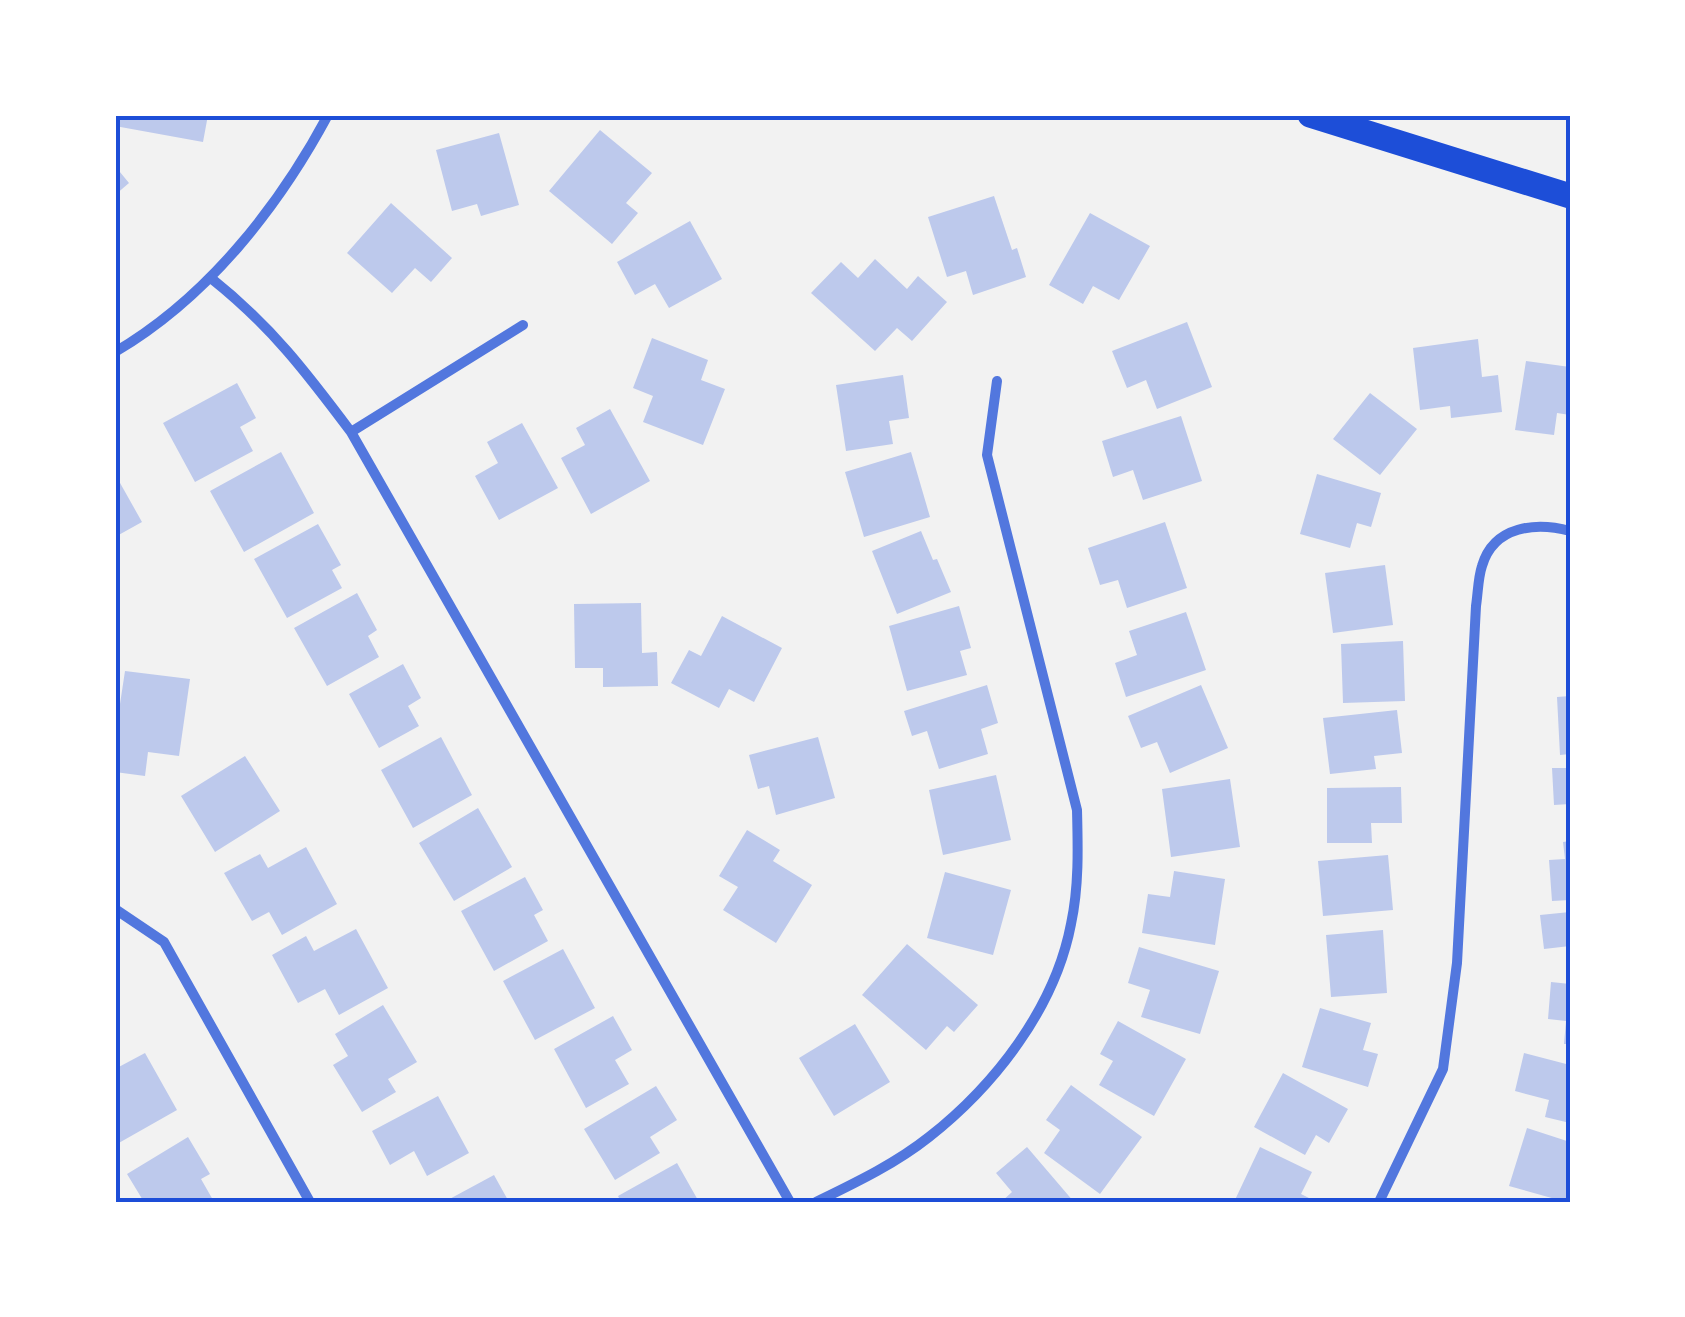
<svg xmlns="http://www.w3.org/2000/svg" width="1685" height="1317" font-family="Quicksand,sans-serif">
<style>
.building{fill:#bdc9ec}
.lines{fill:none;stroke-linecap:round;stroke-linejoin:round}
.minor{stroke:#5277de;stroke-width:10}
.primary{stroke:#1d4ed8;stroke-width:25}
.neatline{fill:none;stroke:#1d4ed8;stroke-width:4}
</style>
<rect width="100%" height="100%" fill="#f2f2f2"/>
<!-- building -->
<path class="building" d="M 115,115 L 208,115 L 203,142 L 115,126 Z
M 600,130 L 652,173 L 626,203 L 638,213 L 612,244 L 549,191 Z
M 499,133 L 519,205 L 481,216 L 477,204 L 452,211 L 436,150 Z
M 115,166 L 129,183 L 115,195 Z
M 994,196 L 1012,250 L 1017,248 L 1026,277 L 973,295 L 966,271 L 947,277 L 928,217 Z
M 391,203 L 452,258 L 431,282 L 415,268 L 392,293 L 347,253 Z
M 1090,213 L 1150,246 L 1119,300 L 1093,286 L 1083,304 L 1049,285 Z
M 690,221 L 722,279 L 669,308 L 655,284 L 635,295 L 617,262 Z
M 875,259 L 907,289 L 918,276 L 947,302 L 912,341 L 897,328 L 875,351 L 811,293 L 841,262 L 858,278 Z
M 1187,322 L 1212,387 L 1157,409 L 1146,380 L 1127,388 L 1112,351 Z
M 652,338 L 708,360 L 701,380 L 725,389 L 703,445 L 643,422 L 653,396 L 633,388 Z
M 1478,339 L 1482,377 L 1498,375 L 1502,412 L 1451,418 L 1450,406 L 1420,410 L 1413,348 Z
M 1526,361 L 1570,367 L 1570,415 L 1557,413 L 1554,435 L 1515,430 Z
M 903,375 L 909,418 L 889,421 L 893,444 L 846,451 L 836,385 Z
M 237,383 L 256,418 L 240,427 L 253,451 L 195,482 L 163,423 Z
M 1370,393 L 1417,429 L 1380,475 L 1333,439 Z
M 610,409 L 650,481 L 591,514 L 561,458 L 585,445 L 576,428 Z
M 1181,416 L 1202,481 L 1143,500 L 1133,470 L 1113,477 L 1102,441 Z
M 522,423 L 558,488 L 499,520 L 475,476 L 498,463 L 487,442 Z
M 281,452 L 314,513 L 244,552 L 210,491 Z
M 911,452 L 930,517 L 864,537 L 845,472 Z
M 115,474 L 142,522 L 115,537 Z
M 1317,474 L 1381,493 L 1371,527 L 1357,523 L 1350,548 L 1300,534 Z
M 1165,522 L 1187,588 L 1127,608 L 1118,580 L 1100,585 L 1088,548 Z
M 318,524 L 341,565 L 332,570 L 342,588 L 287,618 L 254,559 Z
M 921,531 L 933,560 L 937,559 L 951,592 L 897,614 L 872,551 Z
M 1385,565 L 1393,625 L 1333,633 L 1325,573 Z
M 357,593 L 377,630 L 368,636 L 379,657 L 327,686 L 294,628 Z
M 641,603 L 642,653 L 657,652 L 658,686 L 603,687 L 603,668 L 575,668 L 574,604 Z
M 959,606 L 971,648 L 960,651 L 967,675 L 907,691 L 889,626 Z
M 1186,612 L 1206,670 L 1126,697 L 1115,663 L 1137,655 L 1129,631 Z
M 722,616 L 782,648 L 754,702 L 729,689 L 719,708 L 671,683 L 689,650 L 701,656 Z
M 1403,641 L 1405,701 L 1343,703 L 1341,644 Z
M 403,664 L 421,698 L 408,706 L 419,726 L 379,748 L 349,694 Z
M 125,671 L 190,679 L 179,756 L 148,752 L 145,776 L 115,772 L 115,737 Z
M 987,685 L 998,723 L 981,729 L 988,754 L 939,769 L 927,731 L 912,736 L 904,711 Z
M 1201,685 L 1228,748 L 1170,773 L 1157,742 L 1141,748 L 1128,716 Z
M 1570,696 L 1570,754 L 1560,755 L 1557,697 Z
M 1397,710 L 1402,753 L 1374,756 L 1376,769 L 1330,774 L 1323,718 Z
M 441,737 L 472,795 L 413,828 L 381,770 Z
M 818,737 L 835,798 L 776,815 L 769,786 L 758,789 L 749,755 Z
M 245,756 L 280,811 L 215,852 L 181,796 Z
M 1552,768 L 1570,768 L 1570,804 L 1554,805 Z
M 996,775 L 1011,840 L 943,855 L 929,790 Z
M 1230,779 L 1240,847 L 1171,857 L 1162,789 Z
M 1401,787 L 1402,823 L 1371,823 L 1372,843 L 1327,843 L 1327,788 Z
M 478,808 L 512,867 L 454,901 L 419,843 Z
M 747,830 L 780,850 L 773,861 L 812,885 L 776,943 L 723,910 L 738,887 L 719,876 Z
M 1570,841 L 1570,900 L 1552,901 L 1549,860 L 1565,859 L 1563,842 Z
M 306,847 L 337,904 L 282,935 L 269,912 L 252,921 L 224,873 L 260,854 L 268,868 Z
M 1388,855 L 1393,910 L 1323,916 L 1318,861 Z
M 1174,871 L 1225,879 L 1215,945 L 1142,933 L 1148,894 L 1170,897 Z
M 945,872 L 1011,890 L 993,955 L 927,938 Z
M 525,877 L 543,910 L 534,915 L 548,941 L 494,971 L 461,911 Z
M 1570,912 L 1570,946 L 1544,949 L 1540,915 Z
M 356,929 L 388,988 L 339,1015 L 325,989 L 298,1003 L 272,955 L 306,936 L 314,951 Z
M 1383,930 L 1387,993 L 1331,997 L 1326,935 Z
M 907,944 L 978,1005 L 954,1032 L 947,1026 L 926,1050 L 862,995 Z
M 1139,947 L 1219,971 L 1200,1034 L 1141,1017 L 1150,990 L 1128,983 Z
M 563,949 L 595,1008 L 535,1040 L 503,981 Z
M 1551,982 L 1570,984 L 1570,1044 L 1564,1044 L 1566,1021 L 1548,1019 Z
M 383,1005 L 417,1062 L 388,1079 L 396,1092 L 362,1112 L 333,1065 L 348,1056 L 335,1034 Z
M 1320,1008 L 1371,1023 L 1363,1050 L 1378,1054 L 1368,1087 L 1302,1067 Z
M 613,1016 L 632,1050 L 615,1060 L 629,1084 L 586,1108 L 554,1049 Z
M 1118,1021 L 1186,1059 L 1154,1116 L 1099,1085 L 1113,1061 L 1100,1054 Z
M 855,1024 L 890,1082 L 834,1116 L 799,1058 Z
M 145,1053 L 177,1110 L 117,1144 L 115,1069 Z
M 1524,1053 L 1570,1065 L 1570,1123 L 1545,1117 L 1549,1100 L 1515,1091 Z
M 1283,1073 L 1348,1109 L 1329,1143 L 1316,1135 L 1305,1155 L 1254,1127 Z
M 1071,1085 L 1142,1137 L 1100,1194 L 1044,1153 L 1060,1130 L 1046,1120 Z
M 656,1086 L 677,1120 L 650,1137 L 660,1153 L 615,1180 L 584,1129 Z
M 438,1096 L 469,1153 L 427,1176 L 414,1151 L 390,1165 L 372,1131 Z
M 1527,1128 L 1570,1142 L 1570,1190 L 1566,1202 L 1509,1186 Z
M 188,1137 L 210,1174 L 201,1179 L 213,1200 L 144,1202 L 127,1174 Z
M 1027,1147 L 1074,1202 L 1001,1202 L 1012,1192 L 996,1173 Z
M 1260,1147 L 1312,1172 L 1301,1194 L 1311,1199 L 1310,1202 L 1234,1202 Z
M 677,1163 L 699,1202 L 621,1202 L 618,1196 Z
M 494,1175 L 509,1202 L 444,1202 Z"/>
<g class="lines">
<!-- minor -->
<path class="minor" d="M 212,279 C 271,326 306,372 351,432 L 790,1202
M 115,352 C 207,298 278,208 328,115
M 351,432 L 523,325
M 115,909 L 164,942 L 310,1202
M 816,1202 C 855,1183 895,1164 929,1137 C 995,1085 1055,1008 1071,924 C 1079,887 1078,848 1077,810 L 987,455 L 997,381
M 1379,1202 L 1443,1069 L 1457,963 L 1476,606 C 1478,593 1478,578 1482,566 C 1494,525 1537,522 1570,531"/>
<!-- primary -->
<path class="primary" d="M 1310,115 L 1570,196"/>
</g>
<!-- border -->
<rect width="1685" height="1317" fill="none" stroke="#ffffff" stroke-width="235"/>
<rect x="118" y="118" width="1450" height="1082" class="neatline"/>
</svg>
